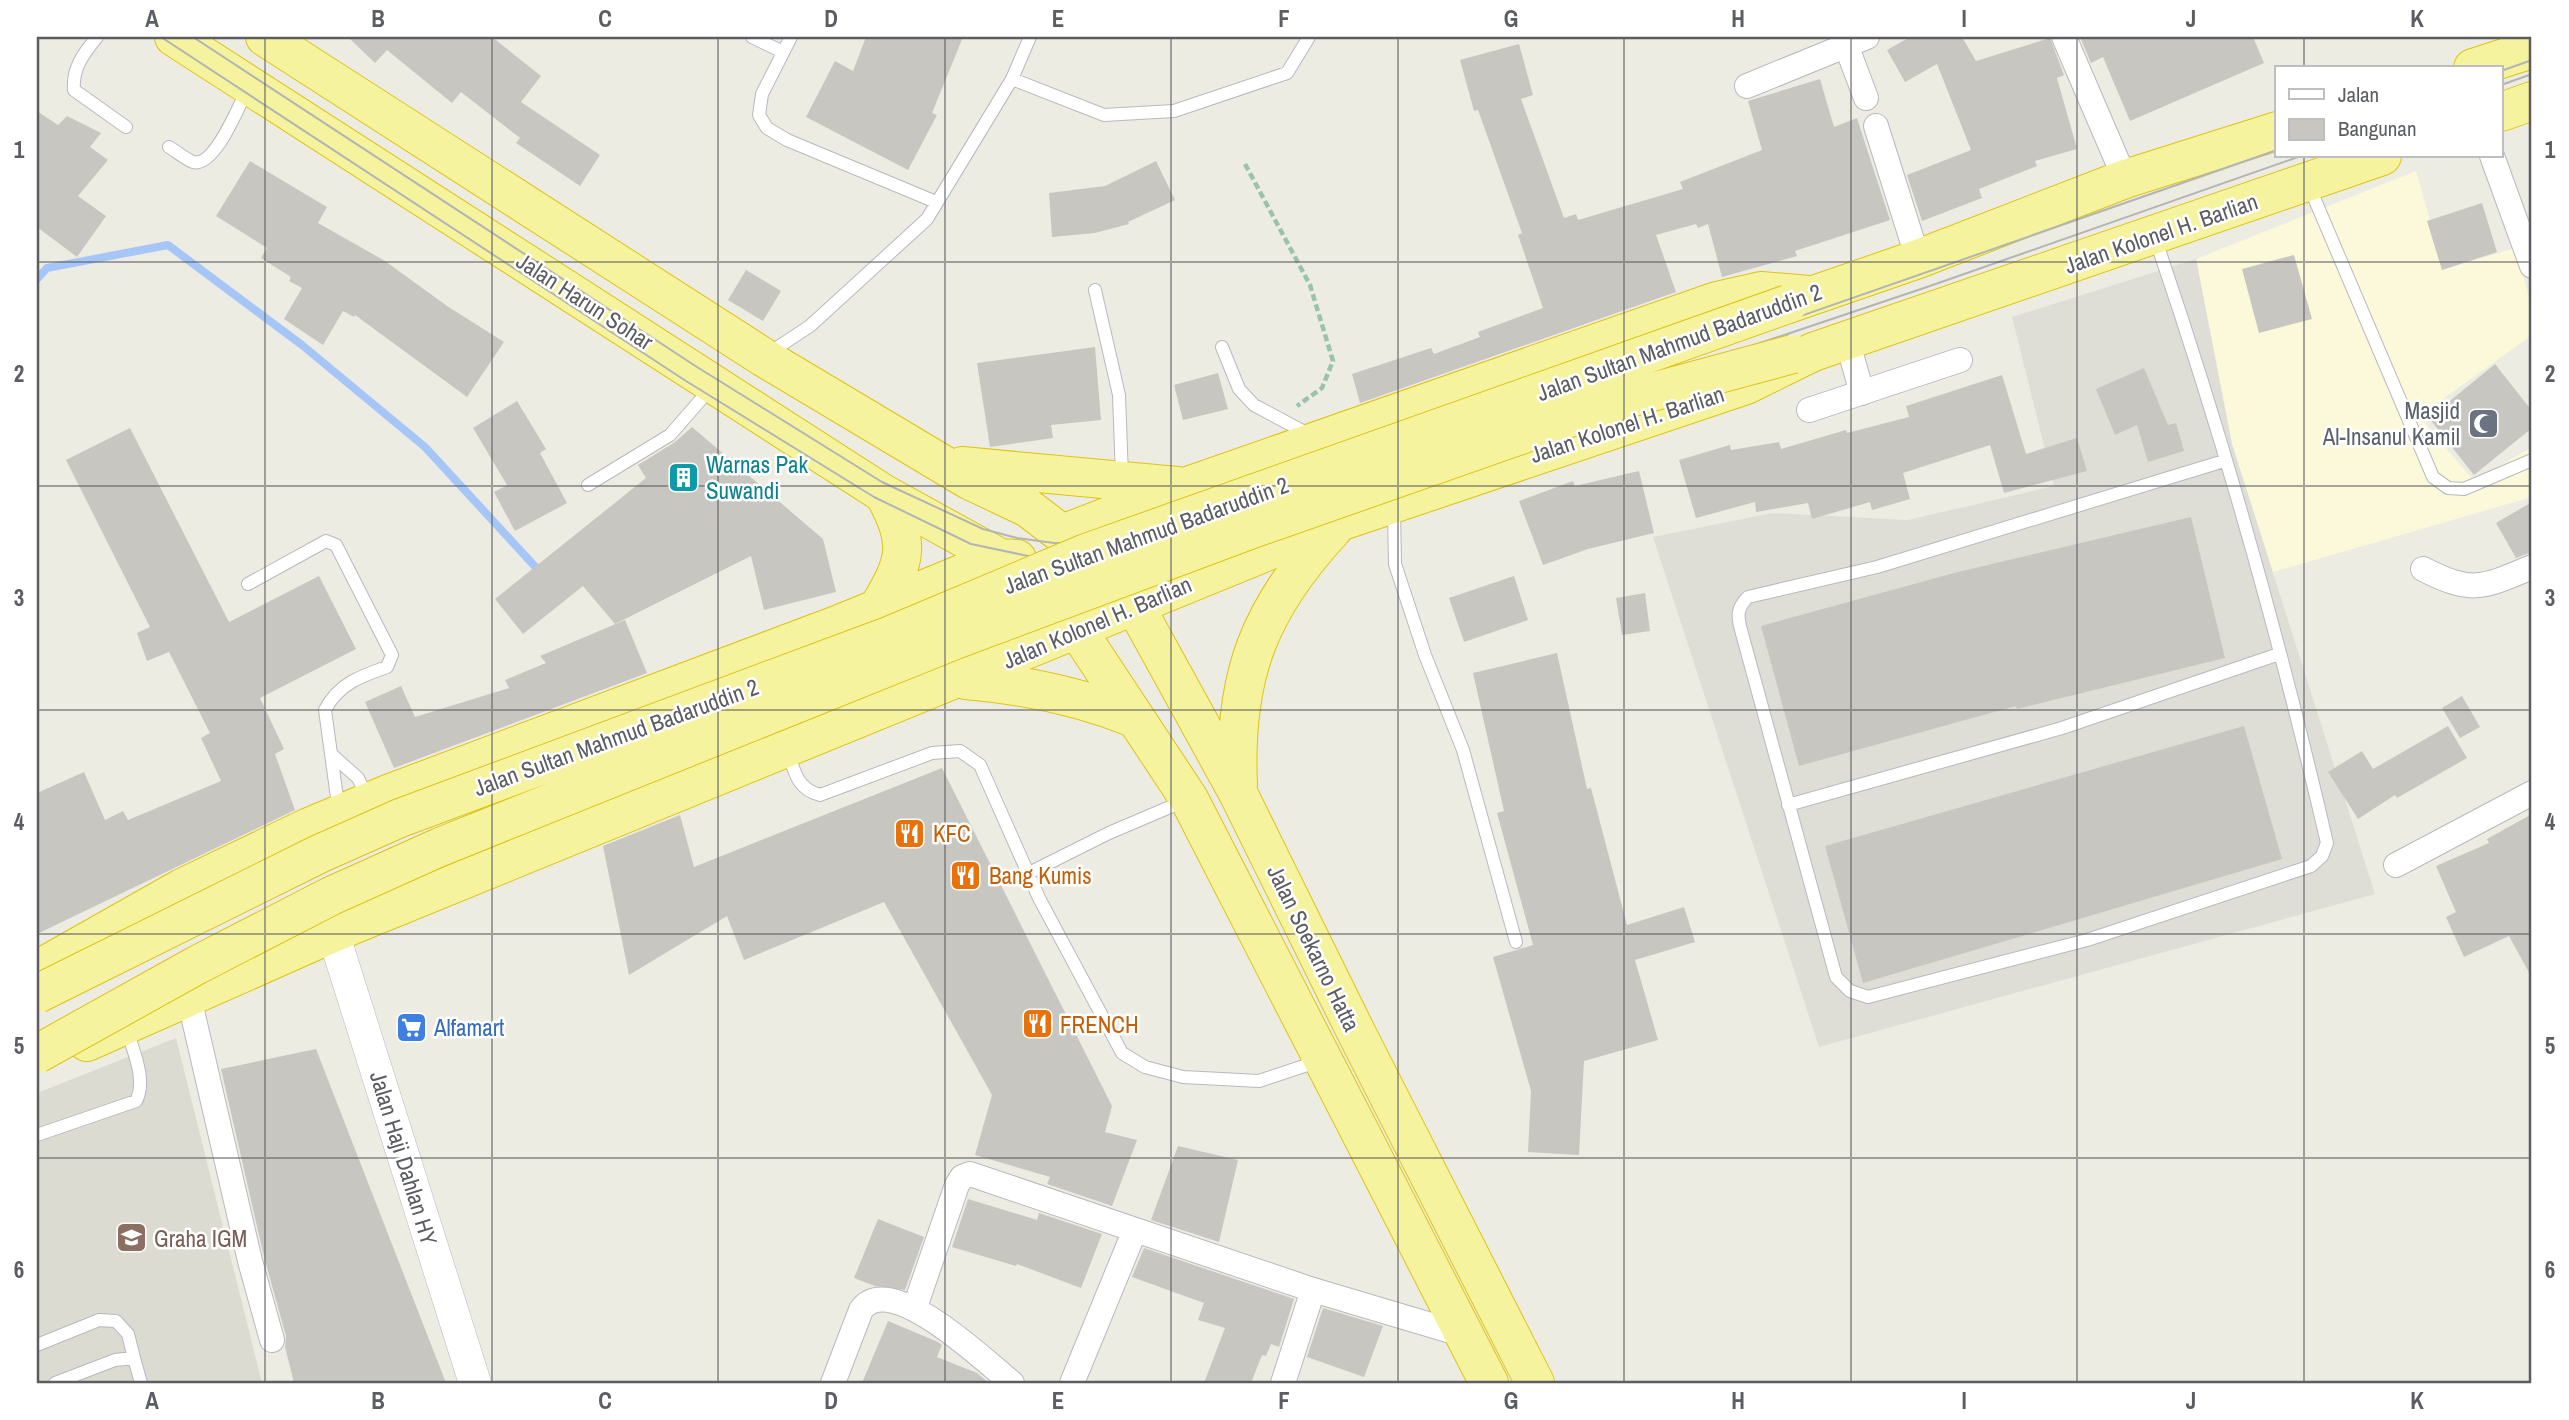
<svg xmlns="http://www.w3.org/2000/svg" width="2569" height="1420" font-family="'Archivo Narrow',sans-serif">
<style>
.commercial{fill:#fbf9d9}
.industrial{fill:#deded7}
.education{fill:#dcdbd1}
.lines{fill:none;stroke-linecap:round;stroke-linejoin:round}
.stream{stroke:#a7c6f8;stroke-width:8}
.building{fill:#c8c6c0}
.service-casing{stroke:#b8b9be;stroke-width:14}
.minor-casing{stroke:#b8b9be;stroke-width:26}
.tertiary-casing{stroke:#b8b9be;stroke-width:33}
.trunk-casing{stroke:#dec411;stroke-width:40}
.path{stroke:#9bc2ae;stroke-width:4.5;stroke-dasharray:7 3.5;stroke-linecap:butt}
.service{stroke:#fff;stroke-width:12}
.minor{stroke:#fff;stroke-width:24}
.tertiary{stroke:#fff;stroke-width:32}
.trunk{stroke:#f6f39f;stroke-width:38}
.tram{stroke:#b3b4b4;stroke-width:2}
.trunk-bridge-casing{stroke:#dec411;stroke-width:40;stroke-linecap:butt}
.trunk-bridge{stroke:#f6f39f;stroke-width:38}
.grid{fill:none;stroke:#5b5d62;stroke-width:2;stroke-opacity:0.55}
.labels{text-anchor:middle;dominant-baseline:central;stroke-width:5;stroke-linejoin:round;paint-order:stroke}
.street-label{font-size:23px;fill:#5b5d62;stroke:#fff}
.worship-label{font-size:23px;fill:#5b616d;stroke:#fff;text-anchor:end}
.culture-label{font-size:23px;fill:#0d838f;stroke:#fff;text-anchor:start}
.food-label{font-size:23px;fill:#c56008;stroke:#fff;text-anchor:start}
.shop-label{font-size:23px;fill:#366cbe;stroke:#fff;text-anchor:start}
.education-label{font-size:23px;fill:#785e54;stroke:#fff;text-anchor:start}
.neatline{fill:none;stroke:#5b5d62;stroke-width:2.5}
.grid-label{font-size:23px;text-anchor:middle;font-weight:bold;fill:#5b5d62}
</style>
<rect width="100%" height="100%" fill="#edece3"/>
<!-- commercial -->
<path class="commercial" d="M 2416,171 L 2444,269 L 2516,248 L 2532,309 L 2532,335 L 2419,416 L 2474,481 L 2532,447 L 2532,497 L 2273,572 L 2232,444 L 2196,259 Z"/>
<!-- industrial -->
<path class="industrial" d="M 2196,259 L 2232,444 L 2375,894 L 1819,1047 L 1653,537 L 1772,513 L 1908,520 L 2054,486 L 2012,317 Z"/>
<!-- education -->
<path class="education" d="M 176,1038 L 262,1383 L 37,1383 L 37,1093 Z"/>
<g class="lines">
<!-- stream -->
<path class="stream" d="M 37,279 L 47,268 L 168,245 L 302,345 L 425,447 L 541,573"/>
</g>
<!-- building -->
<path class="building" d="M 348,37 L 492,37 L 541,76 L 521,102 L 600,155 L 580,186 L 516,143 L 520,138 L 461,92 L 452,103 L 387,50 L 375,63 Z
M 866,37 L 963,37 L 932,113 L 937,115 L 908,170 L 806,117 L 835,61 L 853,71 Z
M 1910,37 L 1962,37 L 1976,61 L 2050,38 L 2064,75 L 2057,78 L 2077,149 L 2035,161 L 2037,166 L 1979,189 L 1982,198 L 1922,221 L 1907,175 L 1971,150 L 1937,64 L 1905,82 L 1887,50 Z
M 2080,37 L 2253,37 L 2264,63 L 2130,121 L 2103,57 L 2091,63 Z
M 1519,44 L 1533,95 L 1521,99 L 1564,218 L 1576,214 L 1578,220 L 1683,189 L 1680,182 L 1762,150 L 1748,101 L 1820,79 L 1834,127 L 1857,118 L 1890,220 L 1795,251 L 1797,256 L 1722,277 L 1708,224 L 1698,228 L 1696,224 L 1656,235 L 1676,292 L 1360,403 L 1352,374 L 1431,348 L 1434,354 L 1480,337 L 1478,332 L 1543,308 L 1518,235 L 1522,233 L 1478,110 L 1474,111 L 1460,60 Z
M 37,111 L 58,125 L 67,116 L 101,133 L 90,147 L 108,160 L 78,196 L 106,216 L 77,257 L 37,227 Z
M 250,161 L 327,207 L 318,223 L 385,261 L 447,306 L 504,342 L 467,397 L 355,315 L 354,317 L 343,311 L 323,345 L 284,319 L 302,288 L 289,281 L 291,277 L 261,258 L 267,248 L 216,216 Z
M 1156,161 L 1175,200 L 1128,222 L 1129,224 L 1095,233 L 1052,237 L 1049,193 L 1105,186 Z
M 2482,203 L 2497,252 L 2442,270 L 2427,221 Z
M 2294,255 L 2312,319 L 2259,333 L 2242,269 Z
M 746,270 L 781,291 L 763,321 L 728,300 Z
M 1095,347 L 1101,420 L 1051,425 L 1053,438 L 990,447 L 977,363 Z
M 2495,364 L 2532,411 L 2532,428 L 2474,475 L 2429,418 Z
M 2144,368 L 2168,425 L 2176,423 L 2184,451 L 2148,462 L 2137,425 L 2115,435 L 2096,389 Z
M 1218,373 L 1228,409 L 1183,420 L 1174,385 Z
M 2002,375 L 2026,454 L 2077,438 L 2087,471 L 2004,493 L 1990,445 L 1903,473 L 1910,499 L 1872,510 L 1870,502 L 1812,519 L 1808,503 L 1756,512 L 1755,502 L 1696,518 L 1679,460 L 1730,445 L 1731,450 L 1779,442 L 1781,449 L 1846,430 L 1847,433 L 1909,417 L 1906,406 Z
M 517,401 L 546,449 L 540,453 L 567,503 L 515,531 L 494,492 L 507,485 L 473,428 Z
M 692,427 L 823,539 L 836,592 L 764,610 L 751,556 L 615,624 L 583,586 L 523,634 L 495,599 L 646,478 L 638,465 L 675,442 Z
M 130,428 L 229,622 L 319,576 L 356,649 L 260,698 L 284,749 L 275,754 L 295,810 L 37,934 L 37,793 L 84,772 L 105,820 L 123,811 L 128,820 L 221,781 L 201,738 L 210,733 L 169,652 L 147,661 L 137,633 L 150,627 L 66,460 Z
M 1639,471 L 1654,533 L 1588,549 L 1543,565 L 1519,501 L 1573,481 L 1575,486 Z
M 2532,502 L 2532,552 L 2516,558 L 2496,523 Z
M 2191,517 L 2225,658 L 2017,709 L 2016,706 L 1799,766 L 1761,626 L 1954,573 Z
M 1514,576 L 1528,620 L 1464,642 L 1449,598 Z
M 1645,593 L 1650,631 L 1622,635 L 1616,598 Z
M 625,620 L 647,673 L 394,768 L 365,702 L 401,686 L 415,717 L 509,688 L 505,680 L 546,663 L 540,656 Z
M 1557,653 L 1587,789 L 1591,788 L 1627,925 L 1684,907 L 1695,942 L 1635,960 L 1658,1040 L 1584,1061 L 1579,1155 L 1528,1152 L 1531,1091 L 1493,957 L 1533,945 L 1497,813 L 1504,811 L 1473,673 Z
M 2462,696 L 2480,727 L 2460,738 L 2442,708 Z
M 2244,726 L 2282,859 L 1863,983 L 1825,846 Z
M 2448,726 L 2467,758 L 2397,798 L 2395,795 L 2358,819 L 2328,772 L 2362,751 L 2373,769 Z
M 942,768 L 1112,1106 L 1105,1132 L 1137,1140 L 1112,1206 L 1047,1184 L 1050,1177 L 975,1155 L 992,1095 L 884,902 L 744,960 L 727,916 L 629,975 L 603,846 L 680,815 L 694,867 Z
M 2532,814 L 2532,978 L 2509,936 L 2464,957 L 2446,917 L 2456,912 L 2436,866 L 2489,843 L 2487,839 Z
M 316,1049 L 446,1383 L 294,1383 L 285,1347 L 286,1336 L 264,1257 L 221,1069 Z
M 1178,1146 L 1238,1160 L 1219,1242 L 1151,1220 Z
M 968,1199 L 1037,1220 L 1039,1213 L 1102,1234 L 1081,1288 L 1017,1264 L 1016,1266 L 952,1247 Z
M 878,1219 L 924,1237 L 905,1290 L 875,1286 L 854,1278 Z
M 1144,1248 L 1294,1299 L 1279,1347 L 1271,1344 L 1266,1356 L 1262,1355 L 1251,1383 L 1204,1383 L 1225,1328 L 1198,1320 L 1204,1303 L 1132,1277 Z
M 1323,1308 L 1383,1326 L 1364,1377 L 1307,1357 Z
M 888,1321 L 938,1342 L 942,1345 L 937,1357 L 977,1373 L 989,1383 L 862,1383 Z"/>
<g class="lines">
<defs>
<path id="service" d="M 97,37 C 84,53 72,68 74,90 L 126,127
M 752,37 L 783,52
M 791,37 L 762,94 L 759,115 L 767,128 L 787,140 L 936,202
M 1012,79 L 1104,115 L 1174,111 L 1287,73 L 1309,37
M 169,147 C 176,151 185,159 193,162 C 215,168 239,105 248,88
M 2309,186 L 2433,477 L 2448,488 L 2464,489 L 2532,460
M 2155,238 C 2223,436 2280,640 2327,843 L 2322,856 L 2311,866 L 2087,940 L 1868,997 L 1850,991 L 1836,977 L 1741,630 C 1737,615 1737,608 1748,597 L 1877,567 L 2224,461
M 1095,290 L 1119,395 L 1122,477
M 1222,347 L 1239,389 L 1254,405 L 1310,435
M 769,353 L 810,326 L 927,219 L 1012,79 L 1030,37
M 588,485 L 670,435 L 711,388
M 1394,510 L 1395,564 L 1425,655 L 1463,750 L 1516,942
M 248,584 L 326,541 L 336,545 L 392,655 L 387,667 C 361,676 338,684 325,710 L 339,812
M 788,751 C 794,771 797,789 820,795 L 932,753 L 960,751 L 980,765 L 1039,898 L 1122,1053 L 1145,1067 L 1183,1077 L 1259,1081 L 1319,1061
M 331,754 L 358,778 L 368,799
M 1788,805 L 2062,728 L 2279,654
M 1029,873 L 1109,833 L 1184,801
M 37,1135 L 136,1101 C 147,1080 133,1051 127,1030
M 37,1345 L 99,1320 L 116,1321 L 128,1334 L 134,1358
M 55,1383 L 115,1360 L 134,1358 L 141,1383"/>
<path id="minor" d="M 1843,37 L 1866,98
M 2064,37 L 2125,179
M 1747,86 L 1867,37
M 1876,126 L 1918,259
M 2492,156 L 2532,266
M 1847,340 L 1862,393
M 1809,410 L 1960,360
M 2423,569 C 2472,594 2482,588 2532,567
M 2396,865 L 2532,793
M 189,998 L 250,1261 L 272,1340
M 915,1307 L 957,1185 L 962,1177 L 970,1174 L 1313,1290 L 1461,1334
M 833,1383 L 861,1310 C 890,1269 986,1362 1012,1383
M 1072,1383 L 1135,1230
M 1283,1383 L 1313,1290"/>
<path id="tertiary" d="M 333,933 L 475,1383"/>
<path id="trunk" d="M 174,37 L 884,494 L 1000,558 L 1078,631 L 1189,799 L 1489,1383
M 265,37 L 763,357 L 969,480 L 1028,508 L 1062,534 L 1135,606 L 1238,793 L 1356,1032 L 1535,1383
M 2473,68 L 2532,49
M 2501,112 L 2532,101
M 1788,304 L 1918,259 L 2125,179 L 2277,131
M 962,466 L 1177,486
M 1062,534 L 1185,487 L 1717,301 L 1761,291 L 1809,295
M 878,608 C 907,560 911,544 884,494
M 966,680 C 1024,685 1079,696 1134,718
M 1238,785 C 1233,676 1259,609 1333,529
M 37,970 L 182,888 L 309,827 L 388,794 L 837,625 L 1000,558 L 1017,559
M 87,1042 L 333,933 L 1339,522 L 1746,385 L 1813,352 L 2382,156"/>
</defs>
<!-- service casing -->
<use href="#service" class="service-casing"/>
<!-- minor casing -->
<use href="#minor" class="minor-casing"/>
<!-- tertiary casing -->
<use href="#tertiary" class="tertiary-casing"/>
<!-- trunk casing -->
<use href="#trunk" class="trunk-casing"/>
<!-- path -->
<path class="path" d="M 1245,164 L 1310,285 L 1333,361 L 1322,388 L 1297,406"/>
<!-- service -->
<use href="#service" class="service"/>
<!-- minor -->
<use href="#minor" class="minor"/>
<!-- tertiary -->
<use href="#tertiary" class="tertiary"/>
<!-- trunk -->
<use href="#trunk" class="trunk"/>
<!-- tram -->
<path class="tram" d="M 161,37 L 686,381 L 874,497 L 971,544 L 1052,561 L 1144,558 L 1193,544 L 1451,447 L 1927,287 L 2301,156
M 193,37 L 697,367 L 882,482 L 983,529 L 1017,538 L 1054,543 L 1141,543 L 1187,530 L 2277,150
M 2501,71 L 2532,60
M 2501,85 L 2532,74"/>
<defs>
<path id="trunk-bridge" d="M 37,994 L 319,854 L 400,818 L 891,635 L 1086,553 L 1788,304
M 37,1054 L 197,965 L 331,896 L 440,847 L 955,640 L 1255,528 L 1615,402 L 1793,354"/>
</defs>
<!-- trunk-bridge casing -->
<use href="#trunk-bridge" class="trunk-bridge-casing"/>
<!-- trunk-bridge -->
<use href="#trunk-bridge" class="trunk-bridge"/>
</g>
<!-- grid -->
<path class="grid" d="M 265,37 L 265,1383M 492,37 L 492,1383M 718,37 L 718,1383M 945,37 L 945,1383M 1171,37 L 1171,1383M 1398,37 L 1398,1383M 1624,37 L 1624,1383M 1851,37 L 1851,1383M 2077,37 L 2077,1383M 2304,37 L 2304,68M 2304,156 L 2304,1383M 37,262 L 2532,262M 37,486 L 2532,486M 37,710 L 2532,710M 37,934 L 2532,934M 37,1158 L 2532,1158"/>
<!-- icons -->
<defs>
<symbol id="mosque-square" viewBox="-11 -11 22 22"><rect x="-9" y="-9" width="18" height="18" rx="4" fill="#6b7280" stroke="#fff"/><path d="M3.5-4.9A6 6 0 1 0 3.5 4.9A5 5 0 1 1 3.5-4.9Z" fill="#fff"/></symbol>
<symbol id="building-square" viewBox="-11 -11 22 22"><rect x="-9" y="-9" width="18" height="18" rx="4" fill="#0f9aa8" stroke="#fff"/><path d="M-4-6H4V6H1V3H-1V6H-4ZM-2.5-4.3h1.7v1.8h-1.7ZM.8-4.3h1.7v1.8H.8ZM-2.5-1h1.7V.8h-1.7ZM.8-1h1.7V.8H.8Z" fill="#fff"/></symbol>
<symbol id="restaurant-square" viewBox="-11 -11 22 22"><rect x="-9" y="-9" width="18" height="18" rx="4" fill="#e8710a" stroke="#fff"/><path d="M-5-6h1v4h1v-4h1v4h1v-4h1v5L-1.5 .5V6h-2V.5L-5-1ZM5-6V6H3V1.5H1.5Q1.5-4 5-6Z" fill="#fff"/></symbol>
<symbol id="supermarket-square" viewBox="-11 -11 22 22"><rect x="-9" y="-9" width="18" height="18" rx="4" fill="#3f7fe0" stroke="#fff"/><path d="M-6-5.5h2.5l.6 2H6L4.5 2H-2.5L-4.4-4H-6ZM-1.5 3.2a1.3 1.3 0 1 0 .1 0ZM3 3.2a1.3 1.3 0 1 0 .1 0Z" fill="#fff"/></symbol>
<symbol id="school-square" viewBox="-11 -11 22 22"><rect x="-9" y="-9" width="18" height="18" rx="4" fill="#8d6e63" stroke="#fff"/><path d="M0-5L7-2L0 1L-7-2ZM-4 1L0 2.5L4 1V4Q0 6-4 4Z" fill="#fff"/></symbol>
</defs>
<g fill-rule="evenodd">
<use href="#mosque-square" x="2466" y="406" width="35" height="35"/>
<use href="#building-square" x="666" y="460" width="35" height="35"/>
<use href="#restaurant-square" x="892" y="816" width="35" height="35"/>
<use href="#restaurant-square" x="948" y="858" width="35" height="35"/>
<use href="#restaurant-square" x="1020" y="1006" width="35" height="35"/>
<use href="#supermarket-square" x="394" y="1010" width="35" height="35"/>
<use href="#school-square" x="114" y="1220" width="35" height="35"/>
</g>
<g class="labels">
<!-- street labels -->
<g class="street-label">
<text transform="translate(2161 233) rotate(-19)">Jalan Kolonel H. Barlian</text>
<text transform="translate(585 301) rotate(33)">Jalan Harun Sohar</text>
<text transform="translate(1679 342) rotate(-20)">Jalan Sultan Mahmud Badaruddin 2</text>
<text transform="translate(1627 424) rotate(-18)">Jalan Kolonel H. Barlian</text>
<text transform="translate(1146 535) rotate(-20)">Jalan Sultan Mahmud Badaruddin 2</text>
<text transform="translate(1097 622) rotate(-23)">Jalan Kolonel H. Barlian</text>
<text transform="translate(616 737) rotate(-20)">Jalan Sultan Mahmud Badaruddin 2</text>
<text transform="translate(1314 948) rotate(64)">Jalan Soekarno Hatta</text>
<text transform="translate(404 1158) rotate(73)">Jalan Haji Dahlan HY</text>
</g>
<!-- worship labels -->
<g class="worship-label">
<text x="2460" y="410">Masjid<tspan x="2460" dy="26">Al-Insanul Kamil</tspan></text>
</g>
<!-- culture labels -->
<g class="culture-label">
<text x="706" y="464">Warnas Pak<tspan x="706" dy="26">Suwandi</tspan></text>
</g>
<!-- food labels -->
<g class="food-label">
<text x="933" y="833">KFC</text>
<text x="989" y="875">Bang Kumis</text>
<text x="1060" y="1024">FRENCH</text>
</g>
<!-- shop labels -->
<g class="shop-label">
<text x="434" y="1027">Alfamart</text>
</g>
<!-- education labels -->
<g class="education-label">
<text x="154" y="1238">Graha IGM</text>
</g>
</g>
<!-- border -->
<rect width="2569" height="1420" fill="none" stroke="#ffffff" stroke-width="77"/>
<!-- legend -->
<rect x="2275" y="66" width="228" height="91" fill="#ffffff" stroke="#bdbec0" stroke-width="2"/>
<rect x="2289" y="89" width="35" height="10" fill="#ffffff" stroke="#bdbec0" stroke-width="2"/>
<text x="2338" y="102" font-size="21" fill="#5b5d62">Jalan</text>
<rect x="2289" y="119" width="35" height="21" fill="#c8c6c0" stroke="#bdbec0" stroke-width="2"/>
<text x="2338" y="136" font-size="21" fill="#5b5d62">Bangunan</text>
<rect x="38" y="38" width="2492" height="1344" class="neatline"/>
<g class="grid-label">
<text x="152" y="27">A</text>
<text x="378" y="27">B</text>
<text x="605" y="27">C</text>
<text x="831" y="27">D</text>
<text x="1058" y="27">E</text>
<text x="1284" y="27">F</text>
<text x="1511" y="27">G</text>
<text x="1738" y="27">H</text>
<text x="1964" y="27">I</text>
<text x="2191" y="27">J</text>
<text x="2417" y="27">K</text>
<text x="19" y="158">1</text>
<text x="2550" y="158">1</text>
<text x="19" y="382">2</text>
<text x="2550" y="382">2</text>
<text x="19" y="606">3</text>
<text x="2550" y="606">3</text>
<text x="19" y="830">4</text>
<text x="2550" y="830">4</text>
<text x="19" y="1054">5</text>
<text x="2550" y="1054">5</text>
<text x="19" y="1278">6</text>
<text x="2550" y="1278">6</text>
<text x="152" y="1409">A</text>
<text x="378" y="1409">B</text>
<text x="605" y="1409">C</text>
<text x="831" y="1409">D</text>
<text x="1058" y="1409">E</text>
<text x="1284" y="1409">F</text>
<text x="1511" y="1409">G</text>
<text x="1738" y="1409">H</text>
<text x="1964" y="1409">I</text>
<text x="2191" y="1409">J</text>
<text x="2417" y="1409">K</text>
</g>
</svg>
